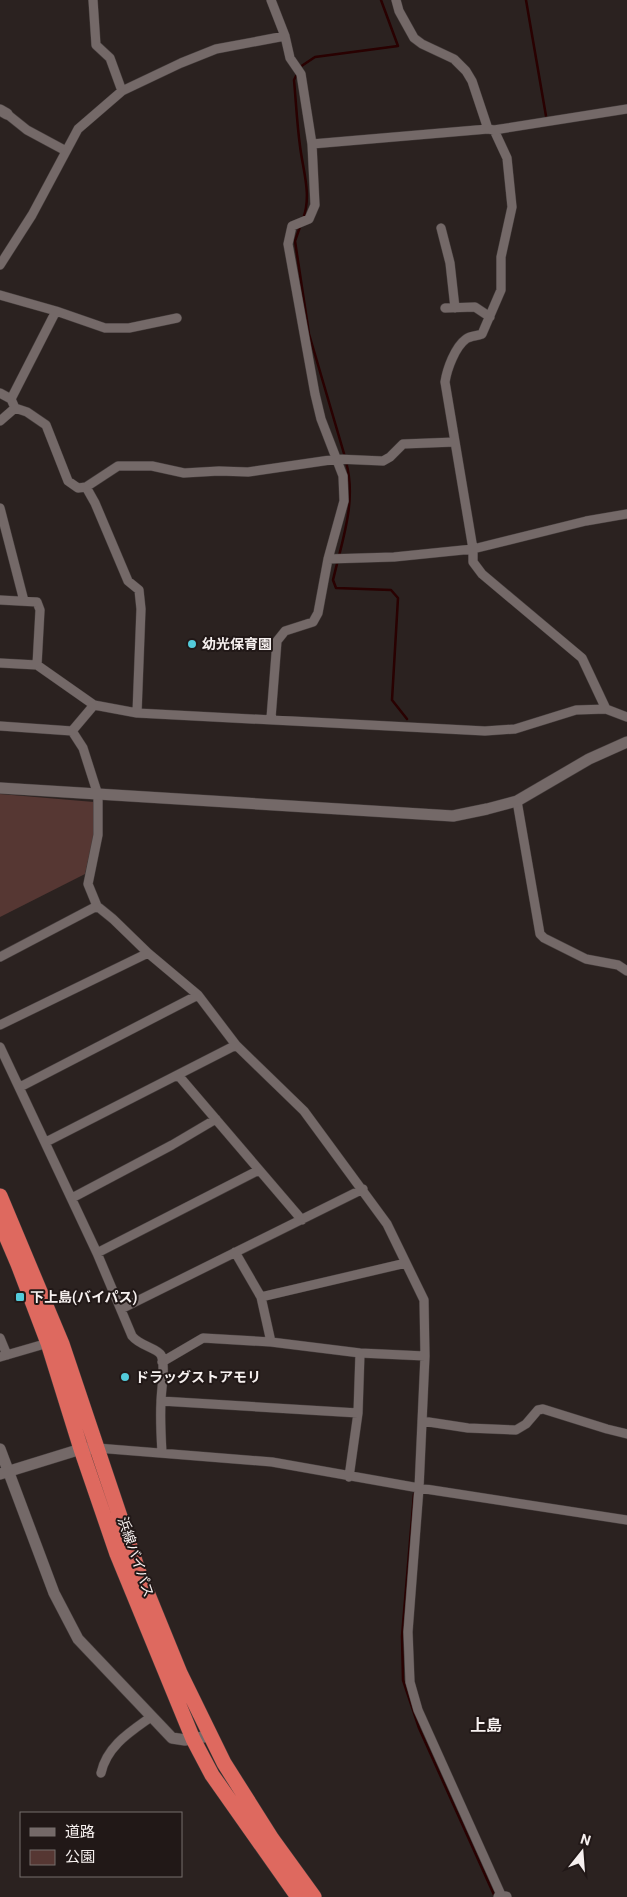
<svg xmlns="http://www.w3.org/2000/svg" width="627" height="1897" font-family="Roboto,'Noto Sans JP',sans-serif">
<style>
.green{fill:#563733}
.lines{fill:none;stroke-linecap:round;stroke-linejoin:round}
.stream{stroke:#290101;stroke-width:2.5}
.minor-casing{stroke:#453d3c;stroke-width:10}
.tertiary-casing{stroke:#453d3c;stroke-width:12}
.trunk-casing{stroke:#453d3c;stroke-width:16}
.minor{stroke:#746968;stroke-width:9}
.tertiary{stroke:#746968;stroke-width:11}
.trunk{stroke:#de695f;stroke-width:15}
.poi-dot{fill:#53cbda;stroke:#211817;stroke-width:2}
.labels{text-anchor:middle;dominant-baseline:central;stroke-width:4;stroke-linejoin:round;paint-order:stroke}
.poi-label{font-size:14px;font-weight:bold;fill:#f6f0ef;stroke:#211817;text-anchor:start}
.street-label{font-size:14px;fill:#f6f0ef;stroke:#211817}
.quarter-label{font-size:16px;font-weight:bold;fill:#f6f0ef;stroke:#211817}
</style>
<rect width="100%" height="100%" fill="#2b2220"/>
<!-- green -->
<path class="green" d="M 0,794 L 94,802 L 94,835 L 85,874 L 0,917 Z"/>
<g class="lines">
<!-- stream -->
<path class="stream" d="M 526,0 L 546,116
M 300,67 L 315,57 L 398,46 L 381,0
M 297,74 L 294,80 C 296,102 297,124 300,146 C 303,171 312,195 303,219
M 301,224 L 295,241 L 309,334 L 345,457
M 346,462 C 357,501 342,541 333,580 L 336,588 L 391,590 L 398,598 L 392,700 L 407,719
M 414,1494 L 402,1636 L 403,1680 L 419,1728 L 495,1897"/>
<defs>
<path id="minor" d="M 93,0 L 96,45 L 110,58 L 122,91
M 396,0 L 399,11 L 414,38 L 422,44 L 454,59 L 466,71 L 472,81 L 488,129
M 7,114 L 27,130 L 66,151
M 494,130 L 507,158 L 512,207 L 501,257 L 501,290 L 482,334 C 477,336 470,336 466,339 C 455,347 447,369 445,382 L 473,549 L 473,562 L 482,574 L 582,658 L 606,709
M 312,144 L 488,129 L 494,130 L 627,109
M 441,228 L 450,263 L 455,308
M 0,265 L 32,215 L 78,129 L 122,91 L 181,63 L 216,49 L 285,36
M 0,295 L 56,311 L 105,328 L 129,328 L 177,318
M 445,308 L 475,307 L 490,317
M 0,393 L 11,399 L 15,408 L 27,412 L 46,425 L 68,481 L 78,488 L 86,487 L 118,466 L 152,466 L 184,473 L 219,471 L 248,472 L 337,459 L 383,461 L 390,457 L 403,444 L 455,442
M 11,399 L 56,311
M 0,421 L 15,408
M 86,487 L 95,503 L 128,581 L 139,590 L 141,609 L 137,713
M 0,508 L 24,601
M 328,559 L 394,557 L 473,549 L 586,521 L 627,514
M 0,600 L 37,602 L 40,610 L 37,665
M 0,663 L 37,665 L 94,705 L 137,713 L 485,731 L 515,729 L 576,710 L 606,709 L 627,717
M 271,718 L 277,641 L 285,631 L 313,622 L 318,613 L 328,559 L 344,501 L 343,476 L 321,419 L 315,394 L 288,244 L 292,226 L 309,219 L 315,205 L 312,144 L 301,74 L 290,58 L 285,36 L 271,0
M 0,726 L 72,731
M 72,731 L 83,748 L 98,795 L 98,835 L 88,884 L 97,906 L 113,919 L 148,953 L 198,995 L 236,1045 L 304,1111 L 387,1224 L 424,1300 L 425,1356 L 419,1488 L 408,1632 L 410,1682 L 418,1710 L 502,1897
M 72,731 L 94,705
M 517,801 L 540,934 L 544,938 L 586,959 L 618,965 L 627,971
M 0,957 L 97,906
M 0,1025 L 148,953
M 0,1047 L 97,1253 L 132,1336 C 140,1346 157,1348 161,1355 C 166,1365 161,1390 161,1402 C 160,1419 161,1436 162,1453
M 178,1075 L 302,1220
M 20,1087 L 198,995
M 46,1142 L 236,1045
M 72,1198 L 172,1145 L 216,1119
M 235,1252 L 261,1297 L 271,1342
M 97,1253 L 259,1170
M 261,1297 L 406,1263
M 121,1309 L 363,1189
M 0,1338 L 7,1355
M 0,1357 L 48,1343 L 53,1343
M 162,1362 L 203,1338 L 271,1342 L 360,1353 L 425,1356
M 161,1401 L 358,1413
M 422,1421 L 468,1428 L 516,1430 L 526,1424 L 538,1410 L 543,1409 L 607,1429 L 627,1434
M 97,1448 L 272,1462 L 419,1488 L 627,1520
M 349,1477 L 358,1413 L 360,1353
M 101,1773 C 107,1746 130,1732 151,1717"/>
<path id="tertiary" d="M 0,110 L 7,114
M 0,788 L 453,816 L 487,809 L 517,801 L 589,759 L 627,742
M 0,1449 L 54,1593 L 78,1639 L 172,1738 L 185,1740 L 209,1736
M 0,1474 L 81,1449 L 97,1448
M 499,1897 L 506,1897"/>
<path id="trunk" d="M 0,1196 L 62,1344 L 138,1570 L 180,1673 L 224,1763 L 272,1839 L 314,1897
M 0,1222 L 18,1264 L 48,1343 L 81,1449 L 117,1554 L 193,1739 L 212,1775 L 298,1897"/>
</defs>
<!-- minor casing -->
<use href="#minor" class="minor-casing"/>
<!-- tertiary casing -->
<use href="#tertiary" class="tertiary-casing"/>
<!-- trunk casing -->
<use href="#trunk" class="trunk-casing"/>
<!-- minor -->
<use href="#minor" class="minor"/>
<!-- tertiary -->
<use href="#tertiary" class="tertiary"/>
<!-- trunk -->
<use href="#trunk" class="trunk"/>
</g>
<!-- markers -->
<g class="poi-dot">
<circle cx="192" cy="644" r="5"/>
<rect x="15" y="1292" width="10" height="10" rx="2.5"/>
<circle cx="125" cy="1377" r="5"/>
</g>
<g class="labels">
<!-- poi labels -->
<g class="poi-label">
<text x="202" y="644">幼光保育園</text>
<text x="30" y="1297">下上島(バイパス)</text>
<text x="135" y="1377">ドラッグストアモリ</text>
</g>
<!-- street labels -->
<g class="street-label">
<text transform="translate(136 1557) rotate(71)">浜線バイパス</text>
</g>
<!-- quarter labels -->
<g class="quarter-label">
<text x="486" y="1725">上島</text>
</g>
</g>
<!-- legend -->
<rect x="20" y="1812" width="162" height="65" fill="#211817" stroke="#766e6d"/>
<rect x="30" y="1828" width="25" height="8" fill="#746968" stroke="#766e6d"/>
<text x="65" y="1837" font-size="15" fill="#f6f0ef">道路</text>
<rect x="30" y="1850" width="25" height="15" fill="#563733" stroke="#766e6d"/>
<text x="65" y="1862" font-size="15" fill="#f6f0ef">公園</text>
<!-- north arrow -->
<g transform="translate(582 1852) rotate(17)" stroke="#211817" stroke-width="4" paint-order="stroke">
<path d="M0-4L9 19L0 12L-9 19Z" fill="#f6f0ef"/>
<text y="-8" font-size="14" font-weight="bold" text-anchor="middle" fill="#f6f0ef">N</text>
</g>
</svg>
